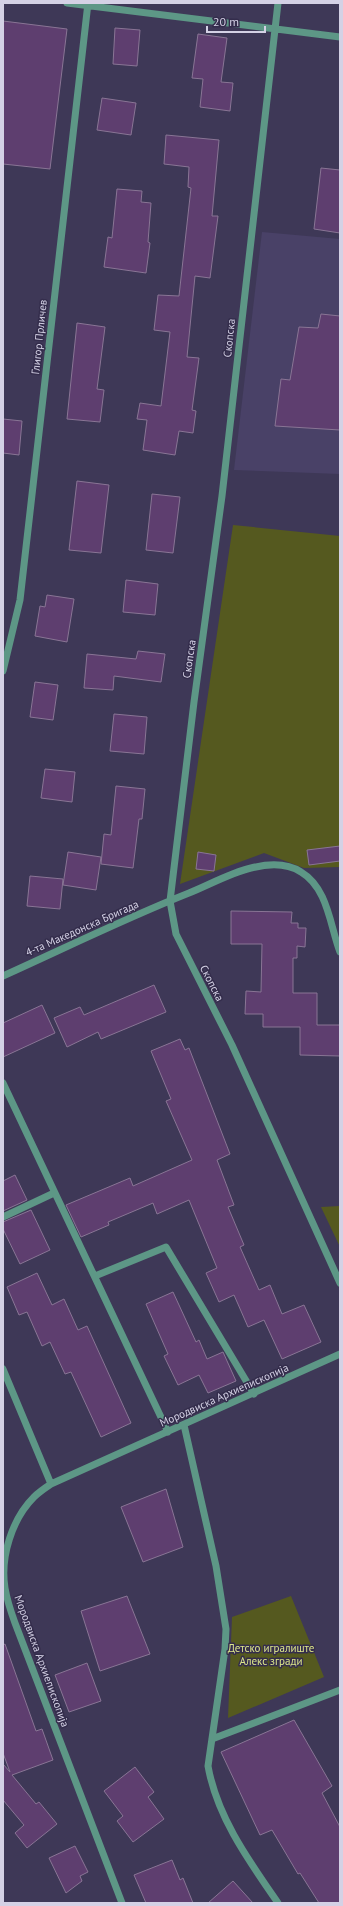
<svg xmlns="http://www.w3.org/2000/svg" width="343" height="1906" font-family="'PT Sans',sans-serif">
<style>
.built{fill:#494167}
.green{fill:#55591f}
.building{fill:#5e3e6f;stroke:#897595}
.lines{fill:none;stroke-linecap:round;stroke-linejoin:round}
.minor{stroke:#5d9786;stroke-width:7}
.labels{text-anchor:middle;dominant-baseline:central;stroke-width:3;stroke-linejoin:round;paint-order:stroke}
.street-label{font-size:11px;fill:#d4d1e5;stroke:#342d4c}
.park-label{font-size:11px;fill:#dee78a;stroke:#342d4c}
</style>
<rect width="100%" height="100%" fill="#3e3857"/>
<!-- built -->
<path class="built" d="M 262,232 L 340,239 L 340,474 L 234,470 Z"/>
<!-- green -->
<path class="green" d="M 233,525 L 340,536 L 340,867 L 304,868 L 264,853 L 180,884 Z
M 340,1206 L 340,1247 L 321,1207 Z
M 291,1596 L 324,1677 L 228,1718 L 232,1617 Z"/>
<!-- building -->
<path class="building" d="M 3,21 L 67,29 L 50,169 L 3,164 Z
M 115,28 L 140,30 L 137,66 L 113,64 Z
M 198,34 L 227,38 L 221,82 L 233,83 L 230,111 L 200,107 L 203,79 L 192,78 Z
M 102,98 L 136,103 L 131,135 L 97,130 Z
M 166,135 L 219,140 L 212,216 L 218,216 L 210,278 L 195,276 L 187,357 L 199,358 L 192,410 L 196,411 L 193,433 L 179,431 L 175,455 L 143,450 L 147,420 L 137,419 L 140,403 L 161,406 L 170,332 L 154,330 L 158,295 L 179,296 L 191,188 L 188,187 L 189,167 L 164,164 Z
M 321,168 L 340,170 L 340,233 L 314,229 Z
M 117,189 L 142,191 L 141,202 L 151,203 L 148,242 L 150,243 L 146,273 L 104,267 L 108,237 L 112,238 Z
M 321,314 L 340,316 L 340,430 L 275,426 L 281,379 L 290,380 L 299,327 L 318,328 Z
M 77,323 L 105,327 L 97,389 L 104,390 L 100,422 L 67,419 Z
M 3,419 L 22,421 L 19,455 L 3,453 Z
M 77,481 L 109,485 L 101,553 L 69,550 Z
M 152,494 L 180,497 L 173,553 L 146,550 Z
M 126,580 L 158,584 L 155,615 L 123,612 Z
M 47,595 L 74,599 L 67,642 L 35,636 L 40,606 L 45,607 Z
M 138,651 L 165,654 L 161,682 L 114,676 L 113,690 L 84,688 L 87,654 L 136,659 Z
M 35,682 L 58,685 L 53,720 L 30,717 Z
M 114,714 L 147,717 L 144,754 L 110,751 Z
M 45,769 L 75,772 L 72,802 L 41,798 Z
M 116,786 L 145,789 L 142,819 L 139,819 L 133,868 L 101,864 L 104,834 L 111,835 Z
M 340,846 L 340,861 L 309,865 L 307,850 Z
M 68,852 L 101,857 L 96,890 L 63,885 Z
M 198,852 L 216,855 L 214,871 L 196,869 Z
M 30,876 L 63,879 L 60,909 L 27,906 Z
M 231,911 L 292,912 L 291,923 L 298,923 L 298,928 L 306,928 L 305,947 L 297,946 L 297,958 L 293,958 L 293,993 L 317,993 L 317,1025 L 340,1025 L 340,1056 L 300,1055 L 300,1027 L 263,1027 L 263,1014 L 245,1014 L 246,991 L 261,992 L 262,944 L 231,944 Z
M 154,985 L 166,1012 L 101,1039 L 98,1032 L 67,1047 L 54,1018 L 80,1007 L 84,1015 Z
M 42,1005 L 55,1033 L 3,1057 L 3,1023 Z
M 180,1039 L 185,1050 L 189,1048 L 230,1154 L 217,1160 L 234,1205 L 228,1207 L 244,1245 L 240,1247 L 259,1290 L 270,1285 L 282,1314 L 304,1305 L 321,1342 L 282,1359 L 264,1320 L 248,1327 L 234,1295 L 219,1302 L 206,1273 L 217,1268 L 189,1200 L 157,1214 L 153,1203 L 108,1222 L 109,1225 L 81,1237 L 66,1205 L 130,1178 L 133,1186 L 192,1160 L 166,1101 L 171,1099 L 151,1051 Z
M 15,1175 L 27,1200 L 3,1211 L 3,1181 Z
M 31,1210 L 50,1250 L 20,1264 L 3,1229 L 3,1222 Z
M 37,1273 L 52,1305 L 64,1299 L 78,1330 L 87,1326 L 131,1423 L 101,1437 L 71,1372 L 65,1374 L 50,1342 L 42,1346 L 27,1312 L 19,1315 L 7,1287 Z
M 173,1292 L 196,1342 L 199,1340 L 207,1359 L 223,1352 L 236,1381 L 208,1393 L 199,1375 L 178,1385 L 164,1356 L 168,1354 L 146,1304 Z
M 166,1489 L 183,1547 L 143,1562 L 121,1507 Z
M 127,1596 L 150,1654 L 100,1671 L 81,1611 Z
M 5,1644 L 36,1731 L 42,1729 L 53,1760 L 12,1775 L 36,1804 L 39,1802 L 57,1824 L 27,1848 L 15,1833 L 24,1825 L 3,1800 L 3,1764 L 10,1772 L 3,1753 L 3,1645 Z
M 87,1663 L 101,1701 L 69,1712 L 55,1675 Z
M 294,1720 L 332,1786 L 322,1793 L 340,1827 L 340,1903 L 319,1903 L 300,1873 L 298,1874 L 272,1830 L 260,1835 L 221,1752 Z
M 135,1767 L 154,1792 L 148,1797 L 164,1819 L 133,1842 L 117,1821 L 123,1816 L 104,1791 Z
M 75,1846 L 88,1872 L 80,1876 L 82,1881 L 66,1893 L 49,1858 Z
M 172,1860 L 180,1880 L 183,1878 L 193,1903 L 146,1903 L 134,1875 Z
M 233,1881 L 253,1903 L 208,1903 Z"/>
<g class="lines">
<!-- minor -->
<path class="minor" d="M 67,3 L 340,37
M 278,3 L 222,496 L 194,702 L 170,901 L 176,934 L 232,1045 L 340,1283
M 3,671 L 20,600 L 88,3
M 3,976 C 65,948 126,918 189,893 C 209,885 230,873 251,868 C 267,864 287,863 301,872 C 328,888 330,926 340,952
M 3,1083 L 168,1432
M 3,1217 L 54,1193
M 95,1276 L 166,1247 L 254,1394
M 3,1369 L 51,1484
M 184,1425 L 216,1566 L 226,1629 L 225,1649 L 208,1766 C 217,1817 249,1861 278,1903
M 212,1739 L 340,1690
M 122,1903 L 15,1623 C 11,1612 7,1600 5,1588 C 0,1557 12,1519 34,1497 C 39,1492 45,1488 51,1484 L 340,1354"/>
</g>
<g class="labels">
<!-- street labels -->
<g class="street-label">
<text transform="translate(39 337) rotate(-84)">Глигор Прличев</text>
<text transform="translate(229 338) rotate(-84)">Скопска</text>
<text transform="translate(189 659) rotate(-82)">Скопска</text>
<text transform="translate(82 928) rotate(-24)">4-та Македонска Бригада</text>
<text transform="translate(212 983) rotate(63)">Скопска</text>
<text transform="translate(224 1395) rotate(-24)">Мородвиска Архиепископија</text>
<text transform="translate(42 1661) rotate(70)">Мородвиска Архиепископија</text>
</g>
<!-- park labels -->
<g class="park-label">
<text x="271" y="1648">Детско игралиште<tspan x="271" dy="13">Алекс згради</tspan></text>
</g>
</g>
<!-- border -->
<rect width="343" height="1906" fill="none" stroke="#d4d1e5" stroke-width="8"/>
<!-- scale -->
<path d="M207 26v6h58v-6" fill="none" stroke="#d4d1e5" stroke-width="2"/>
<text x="213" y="26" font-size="12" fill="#d4d1e5" stroke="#342d4c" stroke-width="3" paint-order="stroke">20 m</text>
</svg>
